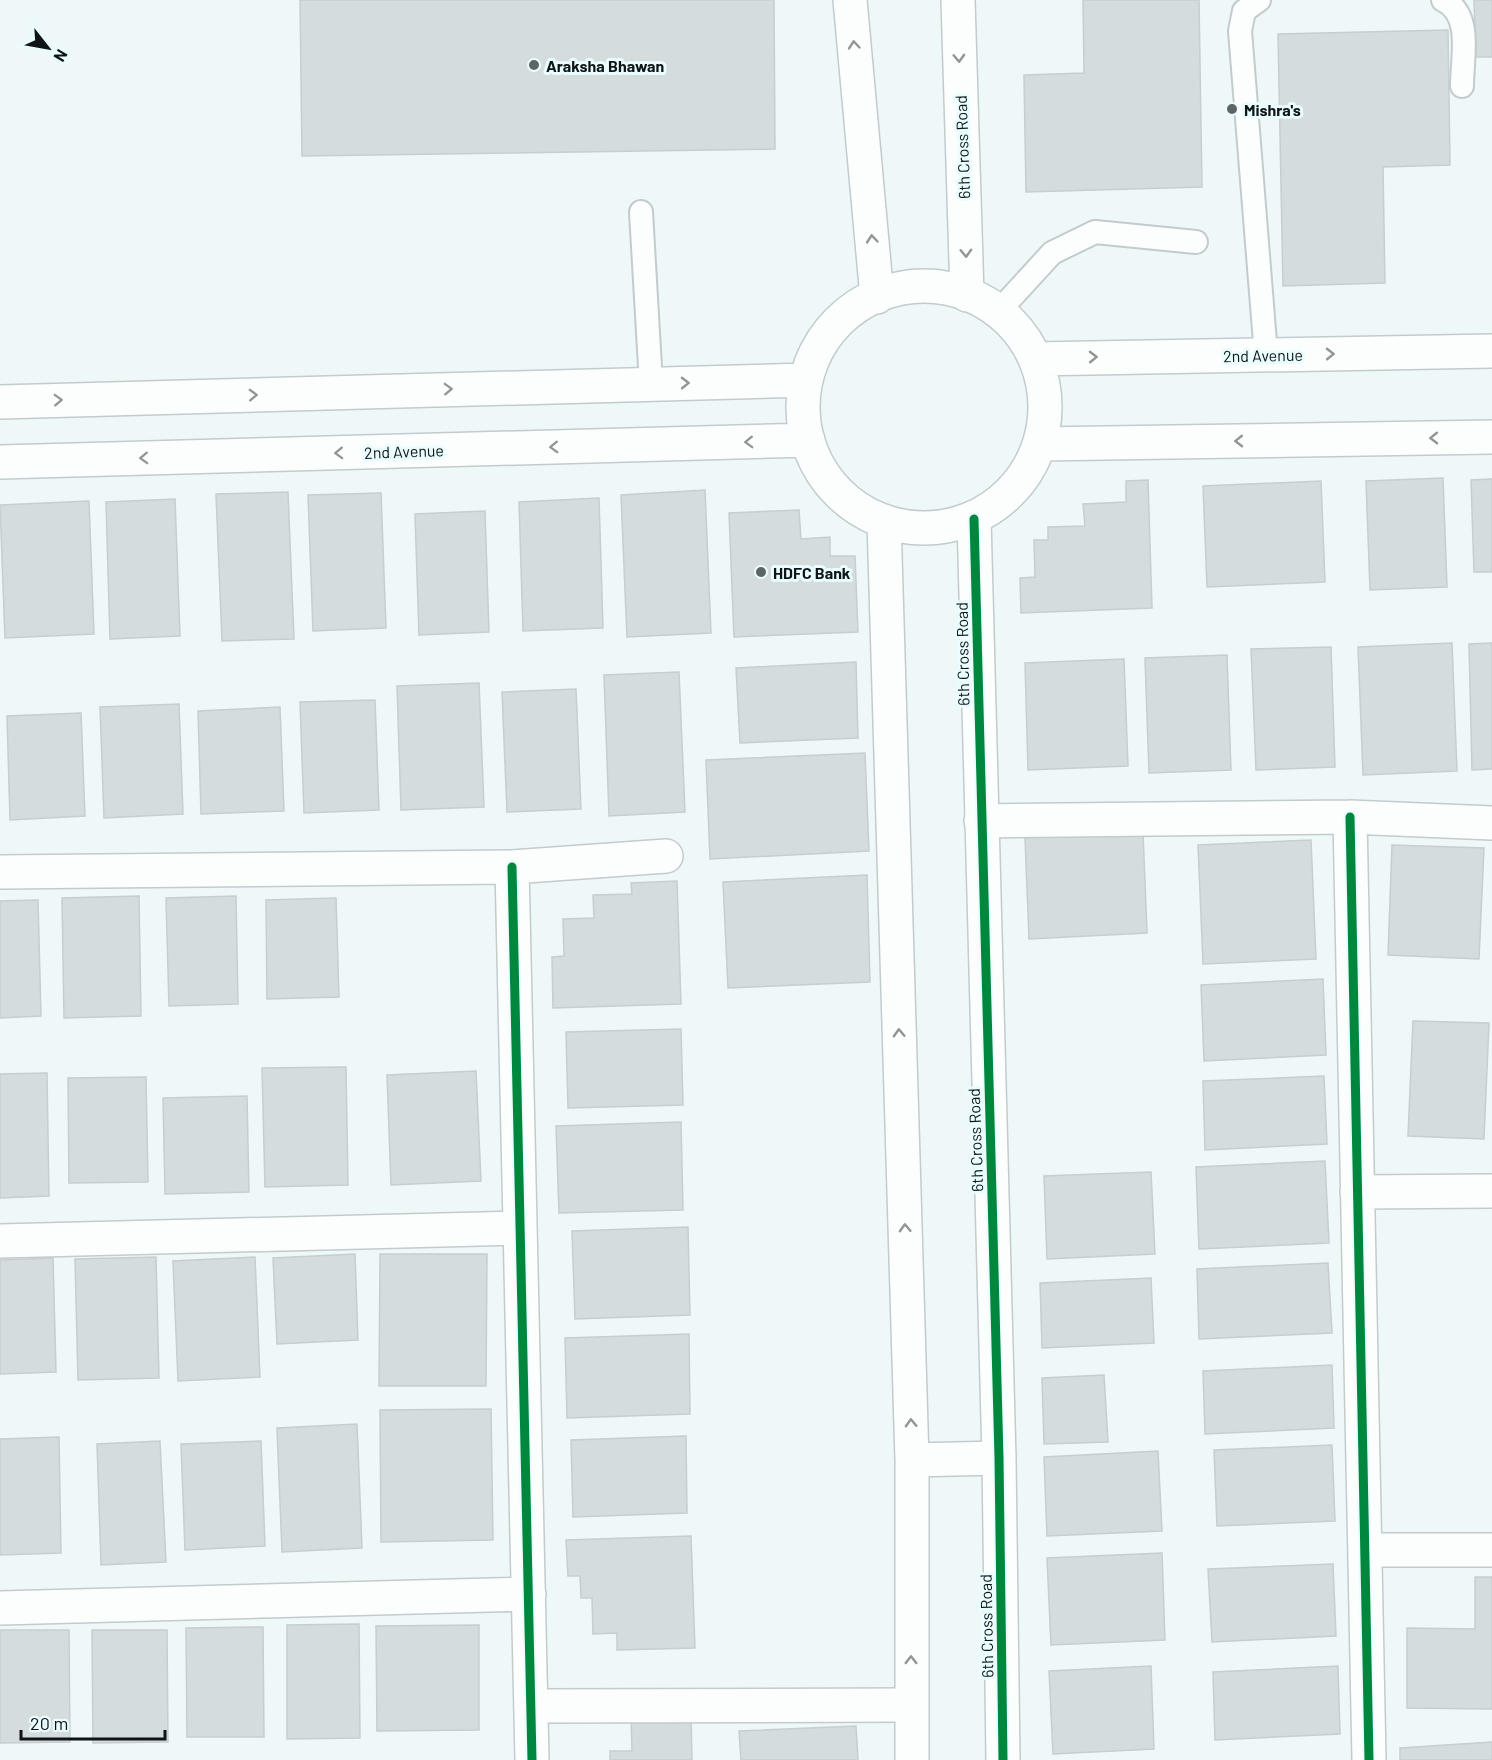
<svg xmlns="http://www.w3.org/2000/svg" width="1492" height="1760" font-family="Barlow,sans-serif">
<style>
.building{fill:#d5dcde;stroke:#c6cecf;stroke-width:1.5}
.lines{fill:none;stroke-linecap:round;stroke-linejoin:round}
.lane-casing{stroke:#c3cbcc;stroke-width:26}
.street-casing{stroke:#c3cbcc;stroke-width:36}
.secondary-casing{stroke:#c3cbcc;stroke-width:36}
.lane{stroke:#fcfefe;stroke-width:22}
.street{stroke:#fcfefe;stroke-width:33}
.secondary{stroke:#fcfefe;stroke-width:33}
.cycleway-casing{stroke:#e9fcfe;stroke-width:13}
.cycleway{stroke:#00873e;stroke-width:9}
.oneway{stroke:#919596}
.poi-dot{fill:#5d6465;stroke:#e9fcfe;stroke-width:2}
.labels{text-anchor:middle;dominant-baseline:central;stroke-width:6;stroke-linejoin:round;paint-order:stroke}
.poi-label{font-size:16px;font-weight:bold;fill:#0f1516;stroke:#e9fcfe;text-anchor:start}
.street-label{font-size:16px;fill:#0f1516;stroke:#e9fcfe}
</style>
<rect width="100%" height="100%" fill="#eef8f9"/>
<!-- building -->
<path class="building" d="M 300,0 L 774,0 L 775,149 L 302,156 Z
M 1083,0 L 1199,0 L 1202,187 L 1026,192 L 1024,75 L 1084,73 Z
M 1474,0 L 1492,0 L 1492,57 L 1476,57 Z
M 1448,30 L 1450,165 L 1383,167 L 1385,283 L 1283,286 L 1278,34 Z
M 1443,478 L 1447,587 L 1370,590 L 1366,481 Z
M 1492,479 L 1492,572 L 1474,572 L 1471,480 Z
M 1148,480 L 1152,608 L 1021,613 L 1020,578 L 1035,577 L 1034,540 L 1048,540 L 1048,527 L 1085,526 L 1083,504 L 1126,502 L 1126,481 Z
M 1321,481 L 1325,582 L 1207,587 L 1203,486 Z
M 705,490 L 711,633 L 627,637 L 621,495 Z
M 288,492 L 294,639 L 222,641 L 216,494 Z
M 381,493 L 386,628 L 313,631 L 308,495 Z
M 599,498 L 603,628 L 523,631 L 519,502 Z
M 175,499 L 180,636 L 110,639 L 106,502 Z
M 89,501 L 94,634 L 5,638 L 0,505 Z
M 799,510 L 801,539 L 830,537 L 830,556 L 855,556 L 858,632 L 734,637 L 729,513 Z
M 485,511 L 489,632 L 419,635 L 415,514 Z
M 1452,643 L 1457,771 L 1363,775 L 1358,647 Z
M 1492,643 L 1492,769 L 1472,770 L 1469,644 Z
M 1331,647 L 1335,767 L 1256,770 L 1251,649 Z
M 1227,655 L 1231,770 L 1149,773 L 1145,658 Z
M 1124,659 L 1128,766 L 1028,770 L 1025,663 Z
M 856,662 L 858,738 L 740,743 L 736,668 Z
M 679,672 L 685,812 L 609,816 L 604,675 Z
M 479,683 L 484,807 L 401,810 L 397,686 Z
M 576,689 L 581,809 L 507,812 L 502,692 Z
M 375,700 L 379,810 L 304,813 L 300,702 Z
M 179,704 L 183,814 L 104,818 L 100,707 Z
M 280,707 L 284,811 L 201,814 L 198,711 Z
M 81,713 L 85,816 L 10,820 L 7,716 Z
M 865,753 L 869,851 L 710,859 L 706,760 Z
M 1143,832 L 1147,933 L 1029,939 L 1025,838 Z
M 1311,840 L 1316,959 L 1203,964 L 1198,845 Z
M 1392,845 L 1484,848 L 1479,959 L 1388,955 Z
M 867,875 L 870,982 L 728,988 L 723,882 Z
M 677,881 L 681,1004 L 553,1008 L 552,957 L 564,956 L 563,919 L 594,918 L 593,895 L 632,894 L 631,883 Z
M 139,896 L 141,1016 L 64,1018 L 62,898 Z
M 236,896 L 238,1004 L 169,1006 L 166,898 Z
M 336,898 L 339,997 L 267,999 L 266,900 Z
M 38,900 L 41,1016 L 0,1018 L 0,901 Z
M 1323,979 L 1326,1055 L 1204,1061 L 1201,985 Z
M 1413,1021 L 1489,1023 L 1484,1139 L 1408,1136 Z
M 681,1029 L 683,1105 L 568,1108 L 566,1032 Z
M 346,1067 L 348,1185 L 265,1187 L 262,1068 Z
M 476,1071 L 481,1181 L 391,1185 L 387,1075 Z
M 47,1073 L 49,1196 L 0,1198 L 0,1074 Z
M 1324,1076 L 1327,1144 L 1205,1150 L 1203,1081 Z
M 146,1077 L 148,1182 L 69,1183 L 68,1078 Z
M 247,1096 L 249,1192 L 165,1194 L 163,1098 Z
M 681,1122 L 683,1210 L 559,1213 L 556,1126 Z
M 1325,1161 L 1329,1243 L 1199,1249 L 1196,1167 Z
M 1151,1172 L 1155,1254 L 1047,1259 L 1044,1176 Z
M 688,1227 L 690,1315 L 575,1319 L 572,1231 Z
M 355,1254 L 358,1340 L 277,1344 L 273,1258 Z
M 380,1254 L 487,1254 L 486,1386 L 379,1386 Z
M 156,1257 L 159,1378 L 78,1380 L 75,1259 Z
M 255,1257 L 260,1377 L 178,1381 L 173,1261 Z
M 53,1258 L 56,1372 L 0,1374 L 0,1260 Z
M 1328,1263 L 1332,1333 L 1199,1339 L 1197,1269 Z
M 1151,1278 L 1154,1343 L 1042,1348 L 1040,1283 Z
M 689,1334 L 690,1414 L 567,1418 L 565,1338 Z
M 1332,1365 L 1334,1428 L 1205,1434 L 1203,1371 Z
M 1104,1375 L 1108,1442 L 1044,1444 L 1042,1378 Z
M 491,1409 L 493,1540 L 381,1542 L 380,1410 Z
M 357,1424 L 362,1548 L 282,1552 L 277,1428 Z
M 686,1436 L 687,1513 L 573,1517 L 571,1440 Z
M 59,1437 L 61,1553 L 0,1555 L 0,1439 Z
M 160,1441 L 166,1562 L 101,1565 L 97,1444 Z
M 261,1441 L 265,1546 L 185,1550 L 181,1444 Z
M 1332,1445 L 1335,1521 L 1217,1526 L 1214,1450 Z
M 1158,1451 L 1162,1531 L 1047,1536 L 1044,1457 Z
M 691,1536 L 695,1648 L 617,1650 L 617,1633 L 593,1634 L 592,1598 L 581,1598 L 580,1576 L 568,1576 L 566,1540 Z
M 1162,1553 L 1165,1640 L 1051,1645 L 1047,1558 Z
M 1333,1564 L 1336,1636 L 1212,1642 L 1208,1569 Z
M 1475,1577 L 1492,1577 L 1492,1709 L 1407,1708 L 1407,1628 L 1475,1629 Z
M 359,1624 L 360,1738 L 287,1739 L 287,1625 Z
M 479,1625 L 479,1730 L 377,1731 L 376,1626 Z
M 263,1627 L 264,1737 L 187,1737 L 186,1628 Z
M 0,1630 L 69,1630 L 70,1742 L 0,1743 Z
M 92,1630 L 167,1630 L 168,1742 L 93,1743 Z
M 1151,1666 L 1154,1749 L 1053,1754 L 1049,1671 Z
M 1338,1666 L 1340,1734 L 1215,1740 L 1213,1672 Z
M 691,1713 L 692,1760 L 610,1760 L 610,1751 L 632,1751 L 631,1715 Z
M 856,1726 L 858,1760 L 741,1760 L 739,1731 Z
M 1492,1742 L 1492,1760 L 1400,1760 L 1400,1748 Z"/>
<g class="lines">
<defs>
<path id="lane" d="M 1259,0 L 1244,11 L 1240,31 L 1266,355
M 1443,0 C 1473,14 1462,57 1462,86
M 641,212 L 651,384
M 998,312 L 1052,253 L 1095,232 L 1196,242"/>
<path id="street" d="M 1350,817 L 1369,1760
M 981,821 L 1350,817 L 1492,823
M 512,867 L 532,1760
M 0,872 L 512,867 L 666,856
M 1357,1192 L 1492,1191
M 0,1241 L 520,1228
M 1367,1550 L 1492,1550
M 0,1608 L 529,1594
M 531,1706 L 911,1705"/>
<path id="secondary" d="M 850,0 L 877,297
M 958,0 L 967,295
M803 407a121 121 0 1 1 242 0a121 121 0 1 1-242 0Z
M 1035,359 L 1492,351
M 0,402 L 806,380
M 1040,444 L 1492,437
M 0,462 L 808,440
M 974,519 L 999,1458 L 1003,1760
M 884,521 L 912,1460 L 912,1760
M 912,1460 L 999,1458"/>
</defs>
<!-- lane casing -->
<use href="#lane" class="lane-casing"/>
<!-- street casing -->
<use href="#street" class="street-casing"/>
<!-- secondary casing -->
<use href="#secondary" class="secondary-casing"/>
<!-- lane -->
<use href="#lane" class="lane"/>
<!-- street -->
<use href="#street" class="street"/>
<!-- secondary -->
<use href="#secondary" class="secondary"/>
<defs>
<path id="cycleway" d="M 974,519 L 999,1458 L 1003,1760
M 1350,817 L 1369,1760
M 512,867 L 532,1760"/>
</defs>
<!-- cycleway casing -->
<use href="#cycleway" class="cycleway-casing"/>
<!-- cycleway -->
<use href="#cycleway" class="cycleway"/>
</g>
<!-- one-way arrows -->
<defs><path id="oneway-chevron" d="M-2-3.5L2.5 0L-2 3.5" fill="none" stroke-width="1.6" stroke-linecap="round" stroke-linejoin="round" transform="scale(1.5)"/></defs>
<g class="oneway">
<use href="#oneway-chevron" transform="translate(854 45) rotate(-95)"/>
<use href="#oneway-chevron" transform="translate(959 58) rotate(88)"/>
<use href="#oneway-chevron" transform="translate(872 239) rotate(-95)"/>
<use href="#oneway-chevron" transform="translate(966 253) rotate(88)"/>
<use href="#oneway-chevron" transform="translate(1330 354) rotate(-1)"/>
<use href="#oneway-chevron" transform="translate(1093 357) rotate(-1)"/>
<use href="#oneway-chevron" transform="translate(685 383) rotate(-1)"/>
<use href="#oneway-chevron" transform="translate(448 389) rotate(-2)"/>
<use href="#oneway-chevron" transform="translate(253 395) rotate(-2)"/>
<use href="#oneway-chevron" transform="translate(58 400) rotate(-2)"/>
<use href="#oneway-chevron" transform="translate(1434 438) rotate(179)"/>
<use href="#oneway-chevron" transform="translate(1239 441) rotate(179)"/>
<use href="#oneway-chevron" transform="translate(749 442) rotate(178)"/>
<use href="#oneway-chevron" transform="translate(554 447) rotate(178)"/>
<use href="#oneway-chevron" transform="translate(339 453) rotate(178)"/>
<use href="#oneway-chevron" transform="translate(144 458) rotate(178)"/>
<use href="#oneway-chevron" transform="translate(899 1033) rotate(-92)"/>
<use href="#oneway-chevron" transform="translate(905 1228) rotate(-92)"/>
<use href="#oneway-chevron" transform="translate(911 1423) rotate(-92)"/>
<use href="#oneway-chevron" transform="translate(911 1660) rotate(-90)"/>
</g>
<!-- markers -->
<g class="poi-dot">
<circle cx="534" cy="65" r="6"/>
<circle cx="1232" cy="109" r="6"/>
<circle cx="761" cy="572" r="6"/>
</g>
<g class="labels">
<!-- poi labels -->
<g class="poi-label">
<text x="546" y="65">Araksha Bhawan</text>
<text x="1244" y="109">Mishra's</text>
<text x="773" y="572">HDFC Bank</text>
</g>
<!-- street labels -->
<g class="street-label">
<text transform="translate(962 147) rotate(-92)">6th Cross Road</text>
<text transform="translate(1263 355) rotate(-1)">2nd Avenue</text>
<text transform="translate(404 451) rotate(-2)">2nd Avenue</text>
<text transform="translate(962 654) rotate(-91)">6th Cross Road</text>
<text transform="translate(975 1140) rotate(-92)">6th Cross Road</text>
<text transform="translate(986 1626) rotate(-91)">6th Cross Road</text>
</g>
</g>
<!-- north arrow -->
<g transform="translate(48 48) rotate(121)" stroke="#e9fcfe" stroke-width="4.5" paint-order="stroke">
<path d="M0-4.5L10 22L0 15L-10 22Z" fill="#0f1516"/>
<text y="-9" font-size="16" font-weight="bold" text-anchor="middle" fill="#0f1516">N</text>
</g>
<!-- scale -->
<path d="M21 1730v9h144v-9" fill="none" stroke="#0f1516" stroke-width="3"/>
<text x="30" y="1730" font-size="18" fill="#0f1516" stroke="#e9fcfe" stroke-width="4.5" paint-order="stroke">20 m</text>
</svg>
